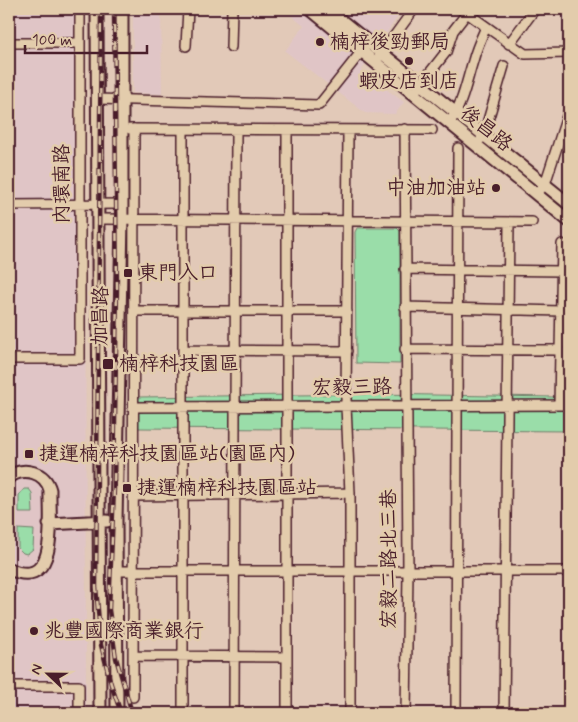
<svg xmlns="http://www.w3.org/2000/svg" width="578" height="722" font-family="Mynerve,'LXGW WenKai TC',sans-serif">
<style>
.built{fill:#e0c5c6}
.green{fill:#9adda9;stroke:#727e6a}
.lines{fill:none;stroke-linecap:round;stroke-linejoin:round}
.minor-casing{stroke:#4a1f2b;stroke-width:12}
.tertiary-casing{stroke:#4a1f2b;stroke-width:15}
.minor{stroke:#e3ccac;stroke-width:9}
.tertiary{stroke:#e3ccac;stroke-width:11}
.rail-casing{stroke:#4a1f2b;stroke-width:4.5}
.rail{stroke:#e3ccac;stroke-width:2.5;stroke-dasharray:8;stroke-linecap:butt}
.poi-dot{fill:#4a1f2b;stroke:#e3ccac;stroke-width:2}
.labels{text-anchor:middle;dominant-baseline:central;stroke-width:5;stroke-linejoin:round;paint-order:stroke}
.poi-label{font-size:20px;fill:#4a1f2b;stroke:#e3ccac;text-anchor:start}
.street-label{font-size:20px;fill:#4a1f2b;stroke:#e3ccac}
</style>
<rect width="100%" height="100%" fill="#e2c9b8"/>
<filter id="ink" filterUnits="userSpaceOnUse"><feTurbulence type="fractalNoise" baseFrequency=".02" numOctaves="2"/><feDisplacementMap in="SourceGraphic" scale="10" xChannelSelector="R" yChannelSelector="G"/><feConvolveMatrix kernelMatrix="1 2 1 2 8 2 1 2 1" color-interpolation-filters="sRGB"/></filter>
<g filter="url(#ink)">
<!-- built -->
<path class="built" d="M 9,9 L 85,9 L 86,713 L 9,713 Z
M 133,9 L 161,9 L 162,94 L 133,93 Z
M 283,9 L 395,9 L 400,13 L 361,71 L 404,102 L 395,114 L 365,113 L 285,51 L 304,26 Z"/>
<!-- green -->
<path class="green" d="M 357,228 L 397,228 L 400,231 L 400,364 L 356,363 L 355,232 Z
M 375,394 L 554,397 L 554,410 L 569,410 L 569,431 L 137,428 L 138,397 Z
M 24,489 L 29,489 L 32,493 L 33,513 L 19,513 L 19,495 Z
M 18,529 L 34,530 L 33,549 L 27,554 L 23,553 L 18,548 Z"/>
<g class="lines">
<defs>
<path id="minor" d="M 467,13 L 525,54 L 569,53
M 9,43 L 80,43
M 509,44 L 535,9
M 186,46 L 188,9
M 231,47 L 232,9
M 379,57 L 414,9
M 417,89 L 446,52 L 453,31 L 470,9
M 97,99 L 319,105 L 365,47
M 449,123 C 463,104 466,83 473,61 C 476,49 481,38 486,27
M 130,129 L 432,130
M 405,129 L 408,572 L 406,713
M 348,131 L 346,406 L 350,493 L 350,713
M 481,139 L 484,134 L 504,66
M 537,194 L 545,184 L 569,110
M 9,205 L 121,204
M 98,219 L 532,222
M 405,269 L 561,271
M 405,307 L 561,311
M 134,311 L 347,311
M 405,349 L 560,350
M 183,350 L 347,351
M 9,359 L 80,359 L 80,9
M 559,405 L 562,244
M 134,407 L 569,405
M 134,496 L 350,493
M 116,571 L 569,571
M 135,656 L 287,657
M 9,686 L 79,686 L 79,713
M 133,697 L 134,129
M 183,713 L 183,130
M 234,713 L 236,130
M 287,713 L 287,130
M 456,713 L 458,148
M 504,713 L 509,222"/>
<path id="tertiary" d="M 97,9 L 100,713
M 310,9 L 569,221
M 327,9 L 569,204
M 9,477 C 24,466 45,472 50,490 C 49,517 60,592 9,569
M 49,524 L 107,521
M 117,713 L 116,521 L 122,219 L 122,9"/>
</defs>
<!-- minor casing -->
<use href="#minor" class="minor-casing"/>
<!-- tertiary casing -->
<use href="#tertiary" class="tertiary-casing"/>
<!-- minor -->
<use href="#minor" class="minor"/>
<!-- tertiary -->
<use href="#tertiary" class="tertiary"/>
<defs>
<path id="rail" d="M 101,9 L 96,587 L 101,645 L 111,684 L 121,713
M 114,9 L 117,287 L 114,488 L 109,610 L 116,658 L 132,713"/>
</defs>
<!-- rail casing -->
<use href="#rail" class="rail-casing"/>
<!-- rail -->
<use href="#rail" class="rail"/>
</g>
</g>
<!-- markers -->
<g class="poi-dot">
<circle cx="320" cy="42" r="5"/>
<circle cx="409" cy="61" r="5"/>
<circle cx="496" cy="188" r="5"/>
<rect x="123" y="268" width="10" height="10" rx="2.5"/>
<rect x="102" y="358" width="12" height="12" rx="2.5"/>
<rect x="24" y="449" width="10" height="10" rx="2.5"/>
<rect x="122" y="483" width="10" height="10" rx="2.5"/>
<circle cx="34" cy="631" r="5"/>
</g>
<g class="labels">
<!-- poi labels -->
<g class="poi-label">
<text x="330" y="42">楠梓後勁郵局</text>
<text x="409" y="81" text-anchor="middle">蝦皮店到店</text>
<text x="486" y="188" text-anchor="end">中油加油站</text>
<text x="138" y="273">東門入口</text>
<text x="119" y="364">楠梓科技園區</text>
<text x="39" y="454">捷運楠梓科技園區站(園區內)</text>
<text x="137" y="488">捷運楠梓科技園區站</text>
<text x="44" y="631">兆豐國際商業銀行</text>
</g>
<!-- street labels -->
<g class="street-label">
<text transform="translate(486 129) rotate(39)">後昌路</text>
<text transform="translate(62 184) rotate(-90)">內環南路</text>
<text transform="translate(101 316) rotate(-89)">加昌路</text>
<text transform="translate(352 388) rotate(-1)">宏毅三路</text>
<text transform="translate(389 559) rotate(-90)">宏毅二路北三巷</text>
</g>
</g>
<!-- margin -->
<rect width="578" height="722" fill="none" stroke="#e3ccac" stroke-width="30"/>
<rect x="15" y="15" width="548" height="692" fill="none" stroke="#4a1f2b" stroke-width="2" filter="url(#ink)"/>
<!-- north arrow -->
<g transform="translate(48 674) rotate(292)" stroke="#e3ccac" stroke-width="4" paint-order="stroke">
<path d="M0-4L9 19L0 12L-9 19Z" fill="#4a1f2b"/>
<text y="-8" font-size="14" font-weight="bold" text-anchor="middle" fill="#4a1f2b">N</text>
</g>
<!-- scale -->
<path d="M25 45v8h122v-8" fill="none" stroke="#4a1f2b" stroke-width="2.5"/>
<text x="32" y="45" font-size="15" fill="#4a1f2b" stroke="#e3ccac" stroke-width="4" paint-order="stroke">100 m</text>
</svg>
